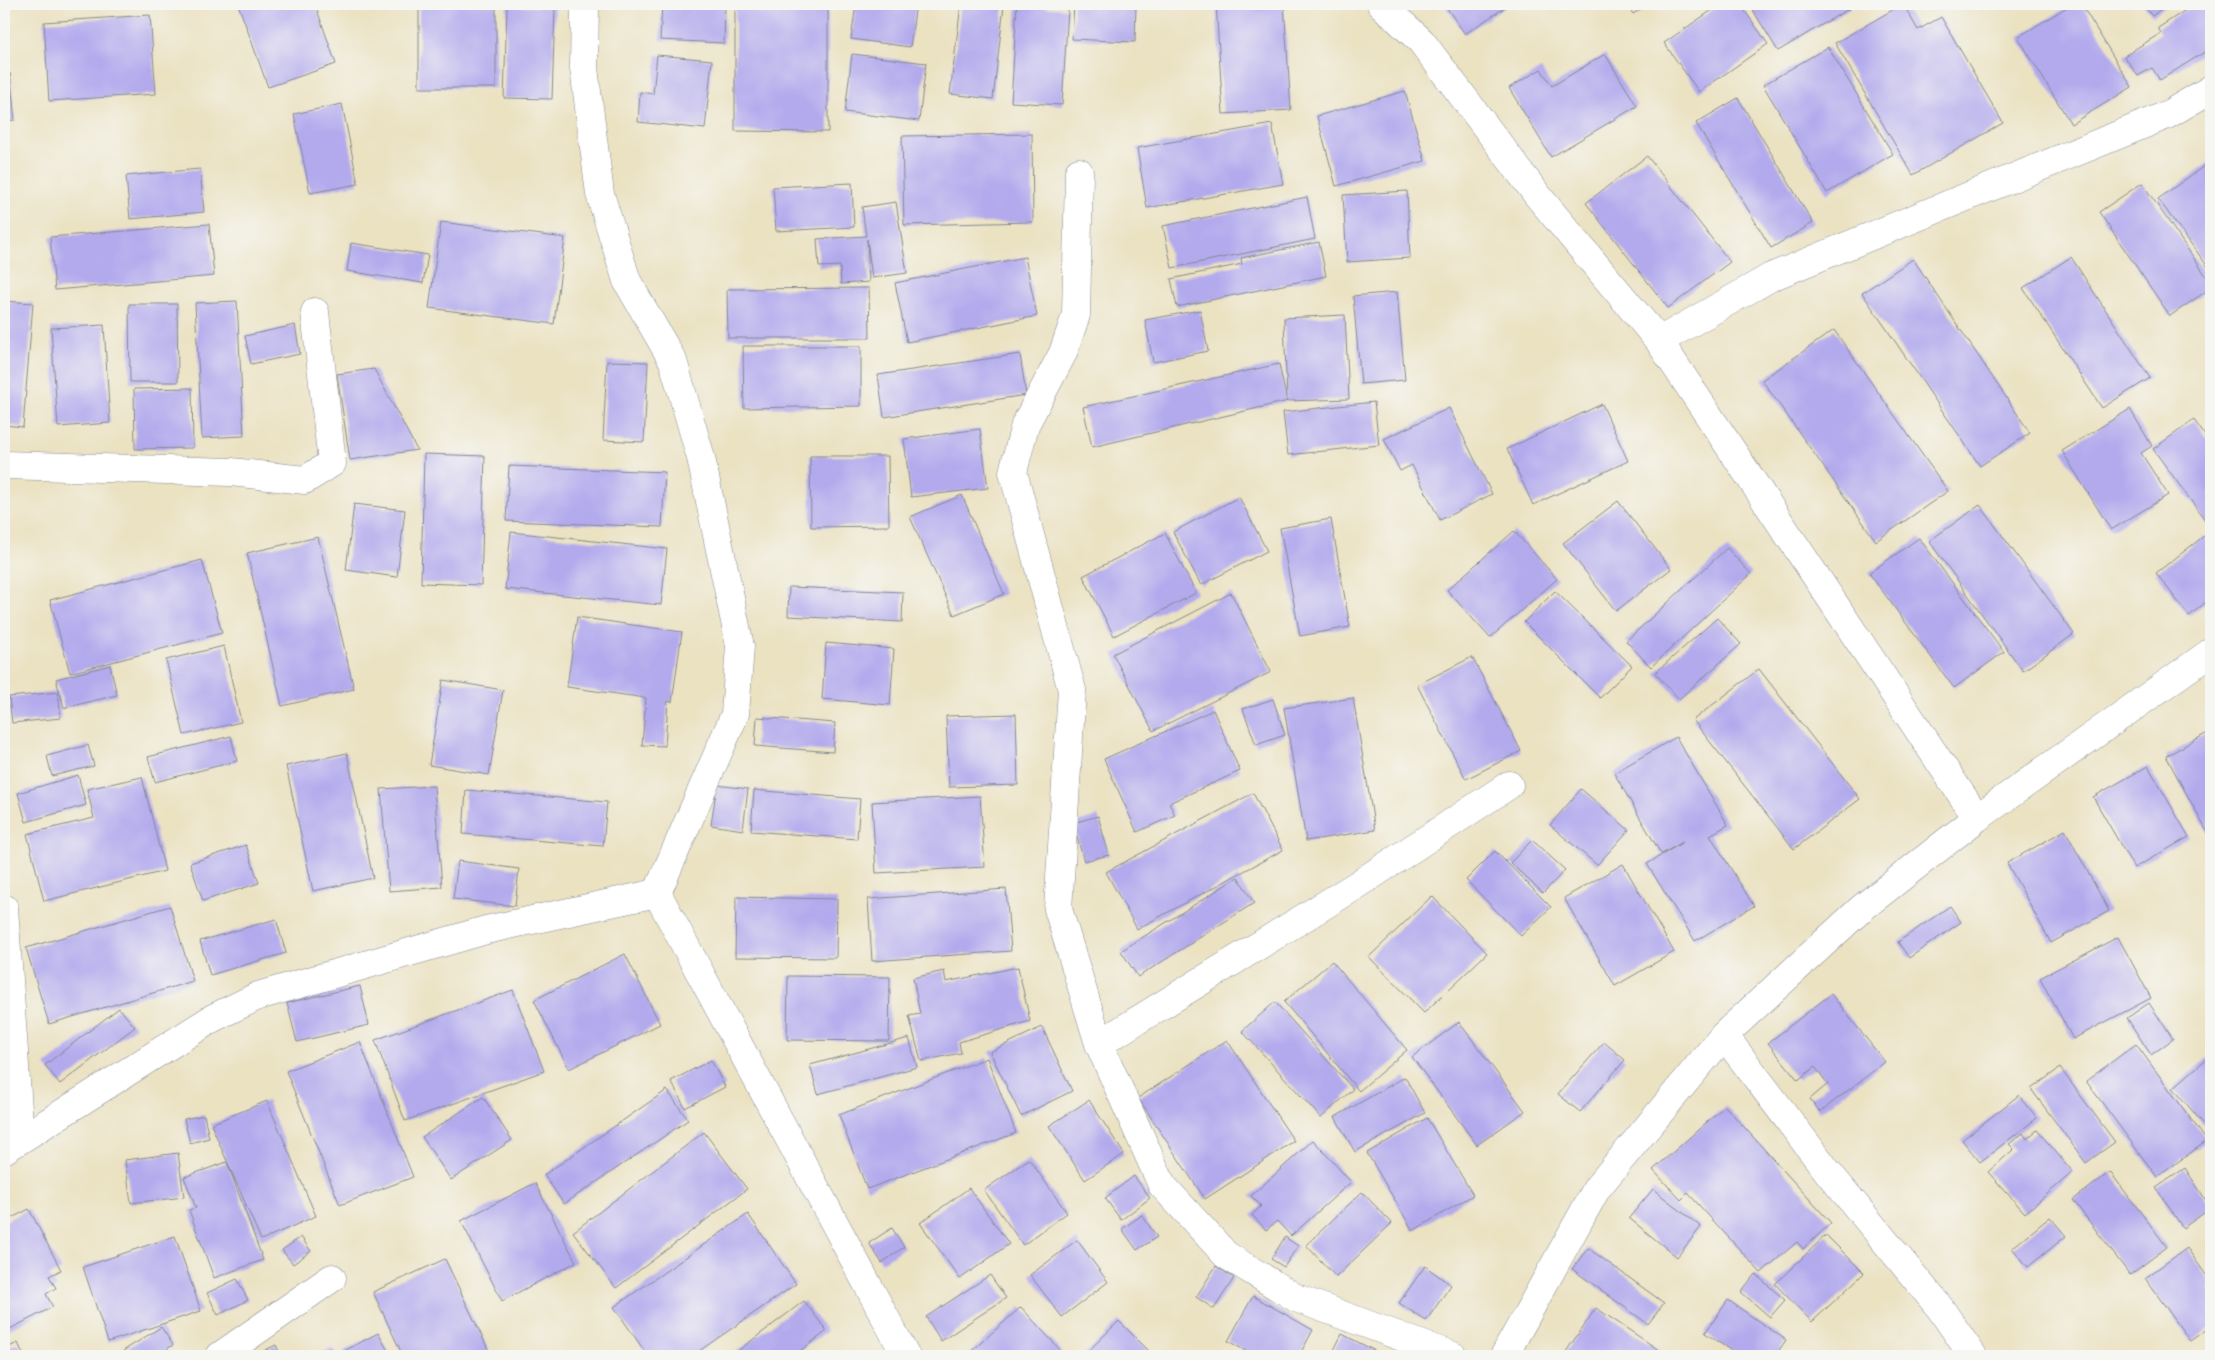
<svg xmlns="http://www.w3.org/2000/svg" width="2215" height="1360" font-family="'Old Standard TT',serif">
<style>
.building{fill:#b3aaed}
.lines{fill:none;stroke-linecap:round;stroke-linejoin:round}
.street-casing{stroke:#838890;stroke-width:29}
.street{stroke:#fff;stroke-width:28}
</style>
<rect width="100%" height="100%" fill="#f6f6f2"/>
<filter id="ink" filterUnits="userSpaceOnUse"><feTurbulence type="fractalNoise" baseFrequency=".02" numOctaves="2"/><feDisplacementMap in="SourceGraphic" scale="10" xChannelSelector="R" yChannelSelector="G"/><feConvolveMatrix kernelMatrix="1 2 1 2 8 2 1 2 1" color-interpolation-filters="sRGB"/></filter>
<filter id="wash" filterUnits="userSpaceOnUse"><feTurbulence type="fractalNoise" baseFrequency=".0096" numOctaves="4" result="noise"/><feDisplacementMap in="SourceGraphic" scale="20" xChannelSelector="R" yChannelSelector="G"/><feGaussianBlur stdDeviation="1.12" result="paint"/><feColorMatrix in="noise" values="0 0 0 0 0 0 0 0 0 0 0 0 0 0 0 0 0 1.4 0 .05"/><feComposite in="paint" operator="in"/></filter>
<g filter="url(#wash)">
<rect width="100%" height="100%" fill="#ebe2c2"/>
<g id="blocks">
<!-- building -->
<path class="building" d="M 238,4 L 315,4 L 336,64 L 268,87 Z
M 419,4 L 496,4 L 496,88 L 419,88 Z
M 662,4 L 725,4 L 724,43 L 660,40 Z
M 735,4 L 828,4 L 828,132 L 735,131 Z
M 856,4 L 916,4 L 910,47 L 851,39 Z
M 961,4 L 1004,5 L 993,99 L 950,94 Z
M 1074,4 L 1136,4 L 1135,42 L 1072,39 Z
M 1216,4 L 1284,4 L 1291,110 L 1223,114 Z
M 1444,4 L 1510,4 L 1465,34 Z
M 1627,4 L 1649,4 L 1633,14 Z
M 1721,4 L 1740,4 L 1768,44 L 1699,92 L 1664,43 Z
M 1749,4 L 1848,4 L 1850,8 L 1778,51 Z
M 1903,4 L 1918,30 L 1941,17 L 2003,123 L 1913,175 L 1835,43 Z
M 2072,4 L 2081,4 L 2132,87 L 2071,124 L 2018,37 Z
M 2143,4 L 2168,4 L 2152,16 Z
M 2195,4 L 2211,4 L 2211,48 L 2160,80 L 2152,68 L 2138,76 L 2124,56 L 2161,33 L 2158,28 Z
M 1017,5 L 1068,9 L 1062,105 L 1011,102 Z
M 507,6 L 555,7 L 552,99 L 504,98 Z
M 150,15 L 156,94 L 49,101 L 44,22 Z
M 1828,47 L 1893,154 L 1827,193 L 1763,85 Z
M 852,54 L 926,63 L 919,121 L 845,112 Z
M 1605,54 L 1637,106 L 1551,157 L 1509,88 L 1541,69 L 1552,86 Z
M 657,55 L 712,60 L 705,129 L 638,122 L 640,92 L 653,94 Z
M 10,73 L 15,120 L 4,121 L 4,74 Z
M 1405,91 L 1425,161 L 1336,186 L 1317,116 Z
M 1738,98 L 1813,223 L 1771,248 L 1696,123 Z
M 342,104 L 358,184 L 310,193 L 294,114 Z
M 1272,124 L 1283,184 L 1147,208 L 1137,148 Z
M 1032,134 L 1033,222 L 904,225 L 902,136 Z
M 4,154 L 8,189 L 4,189 Z
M 1647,156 L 1730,262 L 1668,308 L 1586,203 Z
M 2211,161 L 2211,271 L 2158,199 Z
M 200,169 L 204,212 L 130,219 L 126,176 Z
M 852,183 L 854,227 L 776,231 L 773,187 Z
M 2142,183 L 2211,283 L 2211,288 L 2170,316 L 2099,212 Z
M 1407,191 L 1410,258 L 1347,262 L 1343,195 Z
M 1307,197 L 1315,239 L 1172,268 L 1163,226 Z
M 896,202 L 907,273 L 872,278 L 867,239 L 869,282 L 841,284 L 840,266 L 819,267 L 817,239 L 866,236 L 862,207 Z
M 441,222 L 565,238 L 554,324 L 429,308 Z
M 209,224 L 214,276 L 55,290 L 50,237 Z
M 1319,242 L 1326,276 L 1177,307 L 1171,279 L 1242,264 L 1241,258 Z
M 351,243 L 428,255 L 423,283 L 347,271 Z
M 1025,257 L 1037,316 L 907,342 L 895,283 Z
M 2071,257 L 2150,378 L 2102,408 L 2023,288 Z
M 1913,259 L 2030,433 L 1980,466 L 1862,293 Z
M 869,288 L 870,338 L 728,338 L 727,289 Z
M 1397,292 L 1405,380 L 1361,384 L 1353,296 Z
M 4,301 L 33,303 L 23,427 L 4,425 Z
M 237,301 L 244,436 L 202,438 L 195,303 Z
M 129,304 L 177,304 L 178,382 L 130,382 Z
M 1200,310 L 1208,351 L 1153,362 L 1145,320 Z
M 1345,315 L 1349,399 L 1288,401 L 1092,447 L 1083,407 L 1279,364 L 1287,401 L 1284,318 Z
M 104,325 L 110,423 L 58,427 L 51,328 Z
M 295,325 L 300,354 L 251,364 L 245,336 Z
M 1834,330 L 1948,491 L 1876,541 L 1762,380 Z
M 743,346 L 861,346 L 861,406 L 744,408 Z
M 1020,354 L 1026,395 L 884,417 L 878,375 Z
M 607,361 L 648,362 L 644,442 L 603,440 Z
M 374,369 L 417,450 L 350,460 L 337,374 Z
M 192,388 L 193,448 L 135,449 L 134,389 Z
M 1374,402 L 1379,445 L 1288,455 L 1283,412 Z
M 1602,404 L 1628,461 L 1533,505 L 1507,449 Z
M 1449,408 L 1492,494 L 1440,520 L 1412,465 L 1400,471 L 1384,439 Z
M 2130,409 L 2152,446 L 2141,453 L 2168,495 L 2111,530 L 2062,451 Z
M 2194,420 L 2211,444 L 2211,528 L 2153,449 Z
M 980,429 L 988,488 L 911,497 L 904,439 Z
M 424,454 L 485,456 L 481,585 L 421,583 Z
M 810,456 L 888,456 L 889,526 L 811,527 Z
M 509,466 L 665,472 L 662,527 L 506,521 Z
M 962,495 L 1004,594 L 954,615 L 910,517 Z
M 1239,497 L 1267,551 L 1201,585 L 1173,532 Z
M 1618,501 L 1671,569 L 1616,611 L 1563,543 Z
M 354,504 L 405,510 L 397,577 L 346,570 Z
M 1980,505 L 2074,634 L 2023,671 L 1929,541 Z
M 1331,519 L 1350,627 L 1300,636 L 1280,528 Z
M 1514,531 L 1557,579 L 1490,638 L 1447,590 Z
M 511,532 L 667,549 L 661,605 L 505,589 Z
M 1165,533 L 1196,593 L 1114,636 L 1083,576 Z
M 2204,536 L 2211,545 L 2211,598 L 2189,616 L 2156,573 Z
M 318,537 L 354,689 L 282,706 L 247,553 Z
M 1919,538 L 2004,652 L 1954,688 L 1869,573 Z
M 1727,548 L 1751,574 L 1651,667 L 1626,641 Z
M 202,560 L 222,633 L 70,673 L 50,600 Z
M 789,587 L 903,592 L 902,622 L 788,616 Z
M 1555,591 L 1632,666 L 1600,698 L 1524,622 Z
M 1231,593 L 1271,672 L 1153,731 L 1113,654 Z
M 577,617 L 682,632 L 672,702 L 668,701 L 665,746 L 642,745 L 646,698 L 567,687 Z
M 1717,618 L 1741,644 L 1679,699 L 1655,673 Z
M 826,643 L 894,649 L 890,705 L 822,699 Z
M 224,646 L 241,722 L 184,735 L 166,660 Z
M 1472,657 L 1521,751 L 1466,779 L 1417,685 Z
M 110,665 L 117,695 L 64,708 L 56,679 Z
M 1759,669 L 1860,799 L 1794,849 L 1693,720 Z
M 443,680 L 503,690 L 489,775 L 429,765 Z
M 58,692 L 61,718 L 12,723 L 9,697 Z
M 1353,698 L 1375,830 L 1306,841 L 1284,708 Z
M 1273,699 L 1285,735 L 1256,745 L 1243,709 Z
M 1213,710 L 1240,771 L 1169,803 L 1175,815 L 1137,832 L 1104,759 Z
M 1016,714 L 1018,785 L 949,787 L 946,716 Z
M 757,717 L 835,723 L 833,752 L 755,746 Z
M 2211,731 L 2211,839 L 2166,756 Z
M 231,736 L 237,761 L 155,782 L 148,757 Z
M 1676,737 L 1728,825 L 1710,835 L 1754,906 L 1695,941 L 1647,864 L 1683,842 L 1661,854 L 1614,773 Z
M 88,745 L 94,766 L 52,776 L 47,756 Z
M 347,753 L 373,878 L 313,891 L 286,766 Z
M 2148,766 L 2189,837 L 2134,868 L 2093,797 Z
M 78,775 L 86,805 L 26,822 L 18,793 Z
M 142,777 L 165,871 L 44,901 L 27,834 L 94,818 L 87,789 Z
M 717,785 L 748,789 L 743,830 L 711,825 Z
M 434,786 L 442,887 L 389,891 L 381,789 Z
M 1581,789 L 1629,830 L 1597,865 L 1550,825 Z
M 466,790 L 607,802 L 603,846 L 463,834 Z
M 754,790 L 860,799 L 857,839 L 751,831 Z
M 1253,793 L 1283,850 L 1137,929 L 1106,872 Z
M 980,796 L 985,867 L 876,873 L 872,802 Z
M 1098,816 L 1109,855 L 1084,861 L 1073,823 Z
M 2065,830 L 2109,911 L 2051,943 L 2007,863 Z
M 1532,840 L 1565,870 L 1543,893 L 1510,863 Z
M 246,845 L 259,883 L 203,901 L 190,863 Z
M 1495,851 L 1551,907 L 1521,936 L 1466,880 Z
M 458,861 L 519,869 L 515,906 L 453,899 Z
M 1623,864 L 1674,952 L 1615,986 L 1564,898 Z
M 1238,877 L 1254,903 L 1138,977 L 1121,951 Z
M 1006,889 L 1011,951 L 872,961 L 868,899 Z
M 1432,896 L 1487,953 L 1424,1013 L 1369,957 Z
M 736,897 L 837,899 L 836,958 L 735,957 Z
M 170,906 L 193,981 L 49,1024 L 26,948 Z
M 1950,906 L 1961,922 L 1909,958 L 1898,942 Z
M 276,919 L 286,953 L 210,975 L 200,941 Z
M 2118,937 L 2151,998 L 2073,1039 L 2040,978 Z
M 625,954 L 660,1024 L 569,1069 L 534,1000 Z
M 1332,961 L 1407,1050 L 1359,1091 L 1284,1002 Z
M 1018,967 L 1030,1021 L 959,1042 L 961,1053 L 921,1061 L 909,1016 L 920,1014 L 913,978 L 944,971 L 946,982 Z
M 788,976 L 890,977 L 889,1041 L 787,1040 Z
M 360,986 L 369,1025 L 297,1042 L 287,1003 Z
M 513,990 L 544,1071 L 405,1121 L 375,1040 Z
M 1831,994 L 1885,1062 L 1820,1112 L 1810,1099 L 1828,1084 L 1815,1067 L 1798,1080 L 1768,1043 Z
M 1275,1002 L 1353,1089 L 1321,1118 L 1242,1031 Z
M 2149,1003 L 2173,1039 L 2151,1055 L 2127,1018 Z
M 119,1008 L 135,1027 L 60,1084 L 45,1065 Z
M 1459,1022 L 1525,1111 L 1477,1145 L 1412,1057 Z
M 1042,1027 L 1072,1091 L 1021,1116 L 990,1052 Z
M 909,1038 L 917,1067 L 818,1094 L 810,1065 Z
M 1227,1040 L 1294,1141 L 1205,1199 L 1138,1098 Z
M 360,1042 L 413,1177 L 340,1205 L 286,1071 Z
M 1604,1042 L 1625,1060 L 1580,1112 L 1558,1094 Z
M 2136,1044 L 2207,1141 L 2157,1177 L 2086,1081 Z
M 2211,1055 L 2211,1133 L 2173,1088 Z
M 987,1058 L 1016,1133 L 867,1189 L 839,1115 Z
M 711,1060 L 725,1087 L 685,1108 L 671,1081 Z
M 2060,1068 L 2115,1142 L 2086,1163 L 2031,1089 Z
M 1405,1077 L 1425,1113 L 1355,1152 L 1335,1117 Z
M 667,1090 L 688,1120 L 564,1204 L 544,1175 Z
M 2019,1095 L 2037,1118 L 1980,1162 L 1962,1140 Z
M 483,1097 L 512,1140 L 451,1180 L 422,1137 Z
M 1089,1100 L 1124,1154 L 1085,1180 L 1049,1126 Z
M 267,1101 L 316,1216 L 261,1240 L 211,1124 Z
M 1725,1106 L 1831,1223 L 1803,1249 L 1797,1242 L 1761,1273 L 1688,1193 L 1681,1200 L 1653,1170 Z
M 204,1115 L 209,1138 L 190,1143 L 184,1119 Z
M 1427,1118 L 1473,1195 L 1413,1231 L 1367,1153 Z
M 2037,1130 L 2073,1172 L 2025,1213 L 1988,1172 L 2014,1149 L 2009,1144 L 2023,1133 L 2027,1139 Z
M 704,1132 L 747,1189 L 616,1288 L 573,1232 Z
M 1313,1140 L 1351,1182 L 1291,1236 L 1277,1221 L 1266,1230 L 1252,1215 L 1261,1206 L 1251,1196 Z
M 178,1153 L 184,1197 L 131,1203 L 125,1160 Z
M 1029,1159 L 1067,1213 L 1023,1245 L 984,1190 Z
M 227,1162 L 263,1260 L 214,1278 L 189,1210 L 196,1208 L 184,1177 Z
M 2185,1168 L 2211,1208 L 2183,1228 L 2156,1188 Z
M 2110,1172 L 2167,1247 L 2130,1275 L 2073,1200 Z
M 1134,1176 L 1150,1198 L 1121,1220 L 1105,1198 Z
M 535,1183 L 576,1262 L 502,1301 L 461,1221 Z
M 969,1188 L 1009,1244 L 960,1279 L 920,1223 Z
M 1653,1189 L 1701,1227 L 1677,1257 L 1629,1218 Z
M 1362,1192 L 1392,1223 L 1336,1277 L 1306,1245 Z
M 29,1209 L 61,1270 L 49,1276 L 56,1288 L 46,1294 L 53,1307 L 4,1332 L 4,1222 Z
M 748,1214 L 796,1284 L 692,1356 L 648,1356 L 614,1307 Z
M 1142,1215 L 1157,1237 L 1137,1250 L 1122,1229 Z
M 2050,1217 L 2066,1236 L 2028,1267 L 2012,1248 Z
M 892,1228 L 904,1247 L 882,1263 L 869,1243 Z
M 1826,1235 L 1864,1273 L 1812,1322 L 1775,1284 Z
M 175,1236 L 201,1311 L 108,1342 L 83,1267 Z
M 301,1237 L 311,1251 L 293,1264 L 282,1250 Z
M 1285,1237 L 1298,1246 L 1284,1267 L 1271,1259 Z
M 1077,1240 L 1108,1282 L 1062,1317 L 1030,1275 Z
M 1588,1248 L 1664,1303 L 1648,1324 L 1572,1269 Z
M 2187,1248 L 2211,1282 L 2211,1326 L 2190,1341 L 2145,1278 Z
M 445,1259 L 489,1351 L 478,1356 L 403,1356 L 373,1292 Z
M 1216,1266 L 1234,1278 L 1214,1309 L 1196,1297 Z
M 1425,1266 L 1451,1285 L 1426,1321 L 1399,1303 Z
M 1755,1274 L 1785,1300 L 1770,1317 L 1741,1292 Z
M 990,1275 L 1006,1298 L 941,1341 L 926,1317 Z
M 237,1279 L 248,1300 L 218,1315 L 207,1293 Z
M 1253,1296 L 1313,1330 L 1299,1356 L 1255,1356 L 1228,1341 Z
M 1728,1300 L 1786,1340 L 1775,1356 L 1739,1356 L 1705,1333 Z
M 804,1301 L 827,1331 L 793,1356 L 731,1356 Z
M 1021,1307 L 1062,1352 L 1057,1356 L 966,1356 Z
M 1596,1308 L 1668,1356 L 1563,1356 Z
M 1119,1321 L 1154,1356 L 1083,1356 Z
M 161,1327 L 173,1345 L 156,1356 L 126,1356 L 123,1351 Z
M 378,1333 L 391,1356 L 346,1356 L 344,1351 Z
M 1342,1334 L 1385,1356 L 1331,1356 Z
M 18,1343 L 24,1356 L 4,1356 L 4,1349 Z
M 276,1345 L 281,1356 L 253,1356 Z
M 332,1348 L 336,1356 L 316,1356 Z"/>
</g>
</g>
<g filter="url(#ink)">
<use href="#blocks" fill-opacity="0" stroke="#838890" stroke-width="1"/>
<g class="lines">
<defs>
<path id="street" d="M 585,4 L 584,68 L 600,194 L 627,281 L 673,361 L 701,458 L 740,646 L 735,714 L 657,893
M 1381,4 L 1421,41 L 1538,196 L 1659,341 L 1977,818
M 1079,172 L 1076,315 L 1063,353 L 1025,425 L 1013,472 L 1072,690 L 1058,909 L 1099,1044 L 1162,1185 L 1226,1255 L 1296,1298 L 1453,1356
M 1659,341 L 1771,277 L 2167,115 L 2211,89
M 4,465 L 231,472 L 305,480 L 332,463 L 315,312
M 657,893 L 906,1356
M 4,908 L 20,1138
M 1724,1035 L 1828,1172 L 1940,1308 L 1973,1356
M 1099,1044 L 1357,885 L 1509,785
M 4,1150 L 213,1018 L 258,996 L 486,930 L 657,893
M 220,1356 L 332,1278
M 1504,1356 L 1597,1188 L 1724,1035 L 1862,908 L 1977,818 L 2211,652"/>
</defs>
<!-- street casing -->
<use href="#street" class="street-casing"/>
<!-- street -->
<use href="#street" class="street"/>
</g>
</g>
<!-- margin -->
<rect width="2215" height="1360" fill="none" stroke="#f6f6f2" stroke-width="20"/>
</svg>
